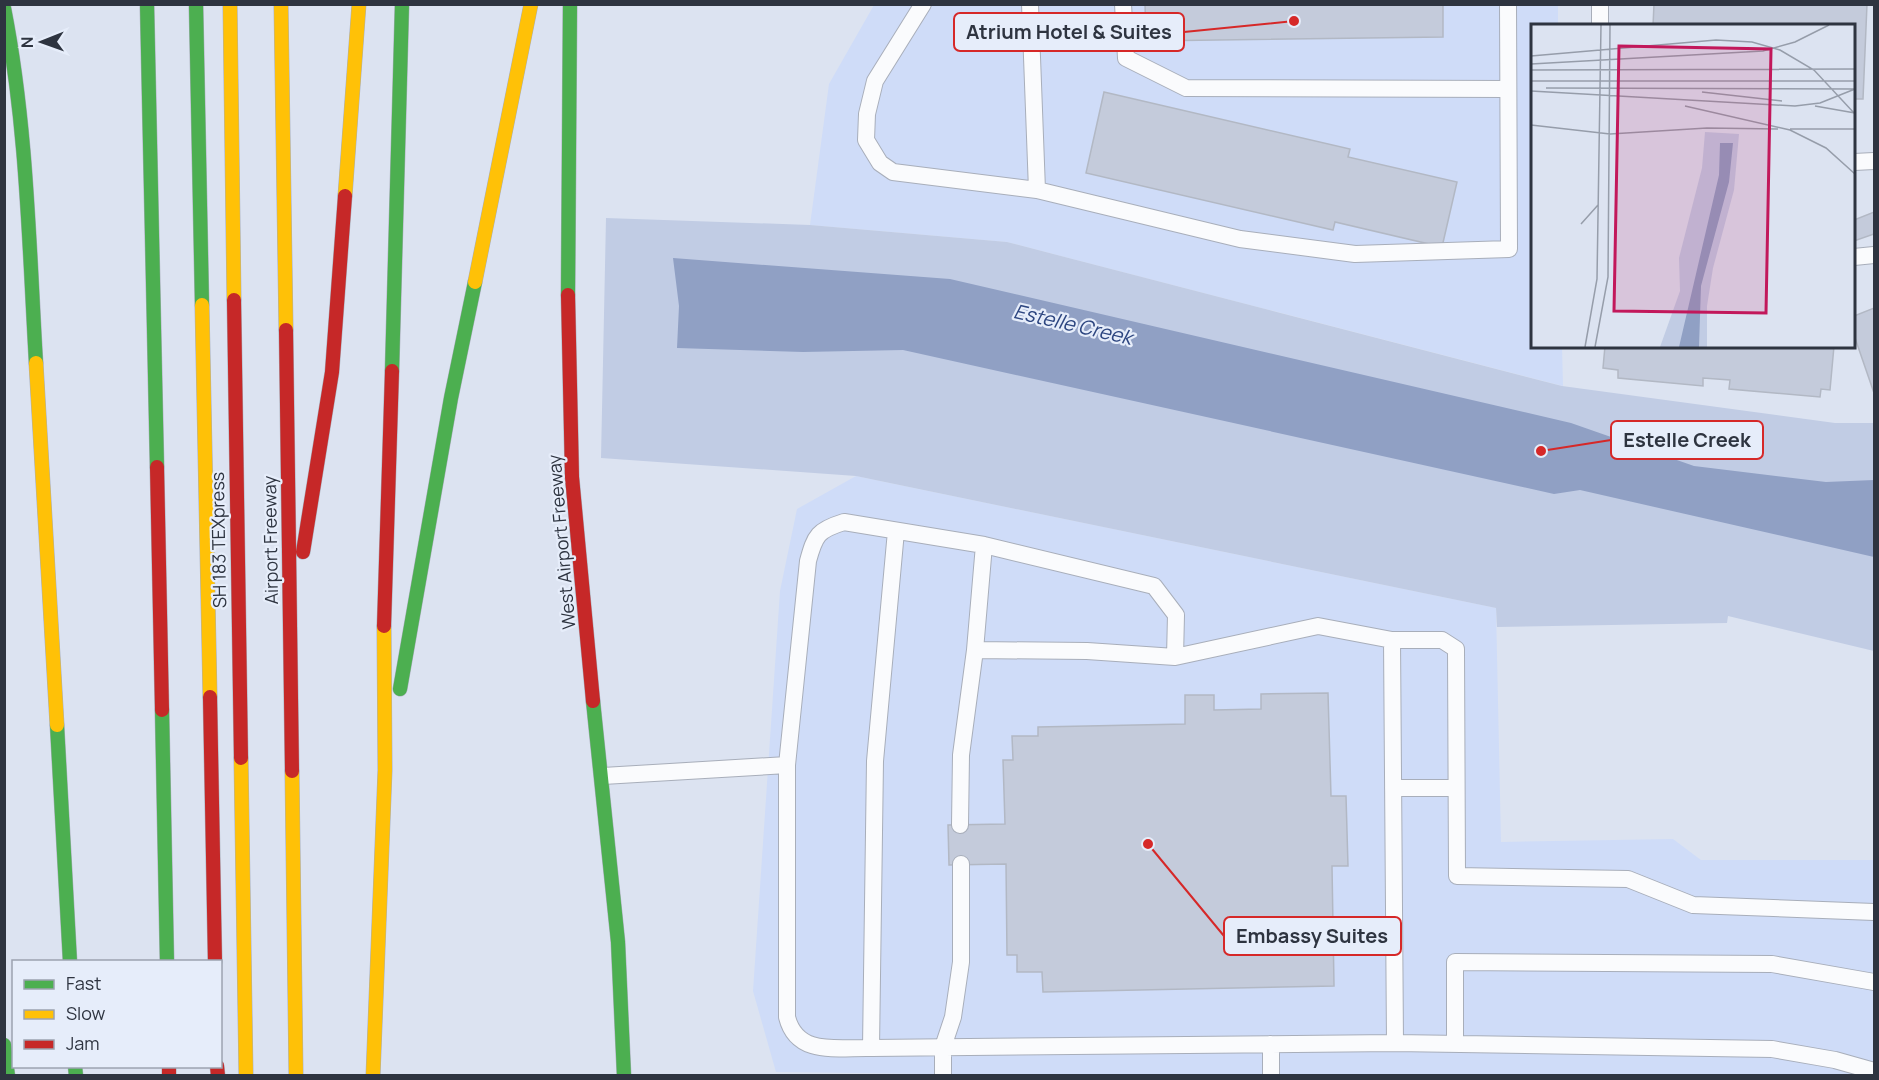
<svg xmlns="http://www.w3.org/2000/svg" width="1879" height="1080" font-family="Manrope,sans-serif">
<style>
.built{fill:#cfdcf8}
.green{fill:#c1cce4}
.water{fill:#90a0c4}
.building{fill:#c4cbdb;stroke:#b2b8c4;stroke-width:1.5}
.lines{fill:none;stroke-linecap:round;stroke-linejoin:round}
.lane-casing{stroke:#a8aeba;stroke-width:18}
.fast-casing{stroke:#a8aeba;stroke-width:15}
.slow-casing{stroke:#a8aeba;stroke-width:15}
.jam-casing{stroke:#a8aeba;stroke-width:15}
.lane{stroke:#fafbfd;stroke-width:16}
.fast{stroke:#4caf50;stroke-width:14}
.slow{stroke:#ffc107;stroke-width:14}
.jam{stroke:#c62828;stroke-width:14}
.labels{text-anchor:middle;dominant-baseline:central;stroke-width:4.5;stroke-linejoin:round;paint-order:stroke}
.street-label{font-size:18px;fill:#2e3440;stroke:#e6edfa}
.water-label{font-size:20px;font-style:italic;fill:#2d4680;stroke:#e6edfa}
.inset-road{fill:none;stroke:#969daa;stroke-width:1.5}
.view{fill:#c2185b;fill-opacity:0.15;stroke:#c2185b;stroke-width:3}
.inset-edge{fill:none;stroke:#2e3440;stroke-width:3}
.leader{fill:none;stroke:#d62828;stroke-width:2}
.callout-dot{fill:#d62828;stroke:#e6edfa;stroke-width:2}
.callout{fill:#e6edfa;stroke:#d62828;stroke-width:2}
.callout-label{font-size:20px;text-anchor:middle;font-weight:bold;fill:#2e3440}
</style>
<rect width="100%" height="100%" fill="#dce3f1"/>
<!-- built -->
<path class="built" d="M 874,5 L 1558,5 L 1558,25 L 1532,26 L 1532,346 L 1562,347 L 1563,386 L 1007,242 L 810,225 L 829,84 Z
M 856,476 L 1496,608 L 1501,842 L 1673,839 L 1701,860 L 1874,860 L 1874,1075 L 1009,1075 L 776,1072 L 753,991 L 780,591 L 797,509 Z"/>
<!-- green -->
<path class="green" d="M 606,218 L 810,225 L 1007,242 L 1562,386 L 1835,423 L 1874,423 L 1874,651 L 1728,616 L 1727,623 L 1497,627 L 1496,608 L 856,476 L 601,458 Z"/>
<!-- water -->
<path class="water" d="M 673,258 L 950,279 L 1571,423 L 1694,466 L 1826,482 L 1874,480 L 1874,557 L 1580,490 L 1554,494 L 903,350 L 803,352 L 677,348 L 679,306 Z"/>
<!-- building -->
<path class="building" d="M 1145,4 L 1443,4 L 1443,37 L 1146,41 Z
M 1654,4 L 1867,4 L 1863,99 L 1854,99 L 1854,26 L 1653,26 Z
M 1104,92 L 1350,149 L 1348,157 L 1457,182 L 1442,247 L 1335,222 L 1333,230 L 1086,173 Z
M 1874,212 L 1874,234 L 1854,241 L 1854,220 Z
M 1874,308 L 1874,393 L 1854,335 L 1854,316 Z
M 1605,346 L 1834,346 L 1830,390 L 1821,389 L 1820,397 L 1729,389 L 1730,380 L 1703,378 L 1703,386 L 1618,378 L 1618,370 L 1603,368 Z
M 1328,693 L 1331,796 L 1346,796 L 1348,866 L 1332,866 L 1334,986 L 1043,992 L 1042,972 L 1017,972 L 1017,955 L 1007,955 L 1006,864 L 949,865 L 948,825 L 1005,824 L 1003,760 L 1013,760 L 1012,736 L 1038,736 L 1038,727 L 1185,724 L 1185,695 L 1214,695 L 1214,710 L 1261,709 L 1261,694 Z"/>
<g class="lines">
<defs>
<path id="lane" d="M 923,4 L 875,81 L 867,114 L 866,140 L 880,163 L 893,172 L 1037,190
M 1030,4 L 1037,190 L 1240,239 L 1355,254 L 1509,249 L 1508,4
M 1123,4 L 1126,58 L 1186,88 L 1508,89
M 1600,4 L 1600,26
M 1854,162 L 1874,161
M 1854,257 L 1874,255
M 984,545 L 1154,586 L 1176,615 L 1175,657
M 1392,640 L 1442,640 L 1456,649 L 1457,876 L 1628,879 L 1693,905 L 1874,912
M 603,776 L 787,765 L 787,1017 C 797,1057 838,1047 871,1048 L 1395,1043 L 1392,640 L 1318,626 L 1175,657 L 1087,651 L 975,650 L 984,545 L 844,522 C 818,530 815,535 808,561 L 787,765
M 1393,788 L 1456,788
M 960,825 L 961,755 L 975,650
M 1395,1043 L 1772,1049 L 1835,1060 L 1874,1071
M 1271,1044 L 1271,1076
M 1455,1044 L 1455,962 L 1772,964 L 1874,982
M 871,1048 L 875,761 L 896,531
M 943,1076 L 943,1047 L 953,1017 L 961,962 L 961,864"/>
<path id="fast" d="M 147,4 L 157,467
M 196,4 L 202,305
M 4,8 C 27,125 29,245 36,363
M 568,295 L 570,4
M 392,371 L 402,4
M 400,689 L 451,398 L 475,282
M 593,701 L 618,942 L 624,1076
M 162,710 L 167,962
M 57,725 L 70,962
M 4,1045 L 8,1076
M 75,1066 L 76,1076"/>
<path id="slow" d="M 230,4 L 234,300
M 281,4 L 286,330
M 345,196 L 359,4
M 475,282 L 531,4
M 202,305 L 210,697
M 36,363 L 57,725
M 241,758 L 246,1076
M 292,771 L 296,1076
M 373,1076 L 385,770 L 384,626"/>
<path id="jam" d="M 568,295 L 572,477 L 593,701
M 234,300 L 241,758
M 286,330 L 292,771
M 157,467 L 162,710
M 303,552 L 332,372 L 345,196
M 384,626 L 392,371
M 210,697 L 215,962
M 169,1066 L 169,1076
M 217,1066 L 218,1076"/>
</defs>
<!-- lane casing -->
<use href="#lane" class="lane-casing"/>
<!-- fast casing -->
<use href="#fast" class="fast-casing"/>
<!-- slow casing -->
<use href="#slow" class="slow-casing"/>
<!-- jam casing -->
<use href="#jam" class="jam-casing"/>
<!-- lane -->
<use href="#lane" class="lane"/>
<!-- fast -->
<use href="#fast" class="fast"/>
<!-- slow -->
<use href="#slow" class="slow"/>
<!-- jam -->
<use href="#jam" class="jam"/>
</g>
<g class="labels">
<!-- street labels -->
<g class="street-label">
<text transform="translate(218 540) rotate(-91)">SH 183 TEXpress</text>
<text transform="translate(270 540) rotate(-91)">Airport Freeway</text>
<text transform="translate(561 542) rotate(-95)">West Airport Freeway</text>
</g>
<!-- water labels -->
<g class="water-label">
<text transform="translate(1073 324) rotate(13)">Estelle Creek</text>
</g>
</g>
<!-- overview -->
<g transform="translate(1531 24)">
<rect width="324" height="324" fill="#dce3f1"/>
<path d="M 174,108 L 208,110 L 203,166 L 182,244 L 176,282 L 176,323 L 129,323 L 149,267 L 148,234 L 171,144 Z" fill="#c1cce4"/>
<path d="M 189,119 L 202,119 L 198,158 L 170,262 L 168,323 L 148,323 L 188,151 Z" fill="#90a0c4"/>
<path class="inset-road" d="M 0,32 L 185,16 L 221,18 L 249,26 L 283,46 L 324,90M 0,40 L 232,27 L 264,18 L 298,1M 0,46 L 324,45M 0,57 L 324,57M 15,64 L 324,65M 0,67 L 264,82 L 289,79 L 324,65M 171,68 L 251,77M 154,82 L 259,106 L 295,124 L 324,150M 284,82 L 324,89M 0,101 L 79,110 L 176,104 L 247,105M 259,105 L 324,105M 50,200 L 67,181M 324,231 L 324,288M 54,323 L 66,255 L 70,1M 64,323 L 77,253 L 79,1"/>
<path class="view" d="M 88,22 L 240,25 L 235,289 L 83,287 Z"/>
<rect width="324" height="324" class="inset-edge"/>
</g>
<!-- callouts -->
<path class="leader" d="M1294 21L1184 32M1541 451L1611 440M1148 844L1224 936"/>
<g class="callout-dot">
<circle cx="1294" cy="21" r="6"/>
<circle cx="1541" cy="451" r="6"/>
<circle cx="1148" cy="844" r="6"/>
</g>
<g class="callout">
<rect x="954" y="13" width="230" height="38" rx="6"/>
<rect x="1611" y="421" width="152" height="38" rx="6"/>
<rect x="1224" y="917" width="177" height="38" rx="6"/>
</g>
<g class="callout-label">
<text x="1069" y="39">Atrium Hotel &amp; Suites</text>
<text x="1687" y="447">Estelle Creek</text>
<text x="1312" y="943">Embassy Suites</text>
</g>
<!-- border -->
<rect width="1879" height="1080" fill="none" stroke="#2e3440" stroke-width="12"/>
<!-- legend -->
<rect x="12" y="960" width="210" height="108" fill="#e6edfa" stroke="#9ca3b0" stroke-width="1.5"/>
<rect x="24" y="980" width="30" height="9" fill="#4caf50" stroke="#9ca3b0" stroke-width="1.5"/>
<text x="66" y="990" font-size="18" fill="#2e3440">Fast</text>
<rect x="24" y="1010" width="30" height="9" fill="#ffc107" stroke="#9ca3b0" stroke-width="1.5"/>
<text x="66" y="1020" font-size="18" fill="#2e3440">Slow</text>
<rect x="24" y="1040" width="30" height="9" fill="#c62828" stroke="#9ca3b0" stroke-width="1.5"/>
<text x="66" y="1050" font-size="18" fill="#2e3440">Jam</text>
<!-- north arrow -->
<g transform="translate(42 42) rotate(269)" stroke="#e6edfa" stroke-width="4.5" paint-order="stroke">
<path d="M0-4.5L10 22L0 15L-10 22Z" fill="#2e3440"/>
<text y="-9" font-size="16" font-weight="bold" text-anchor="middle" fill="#2e3440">N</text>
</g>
</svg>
